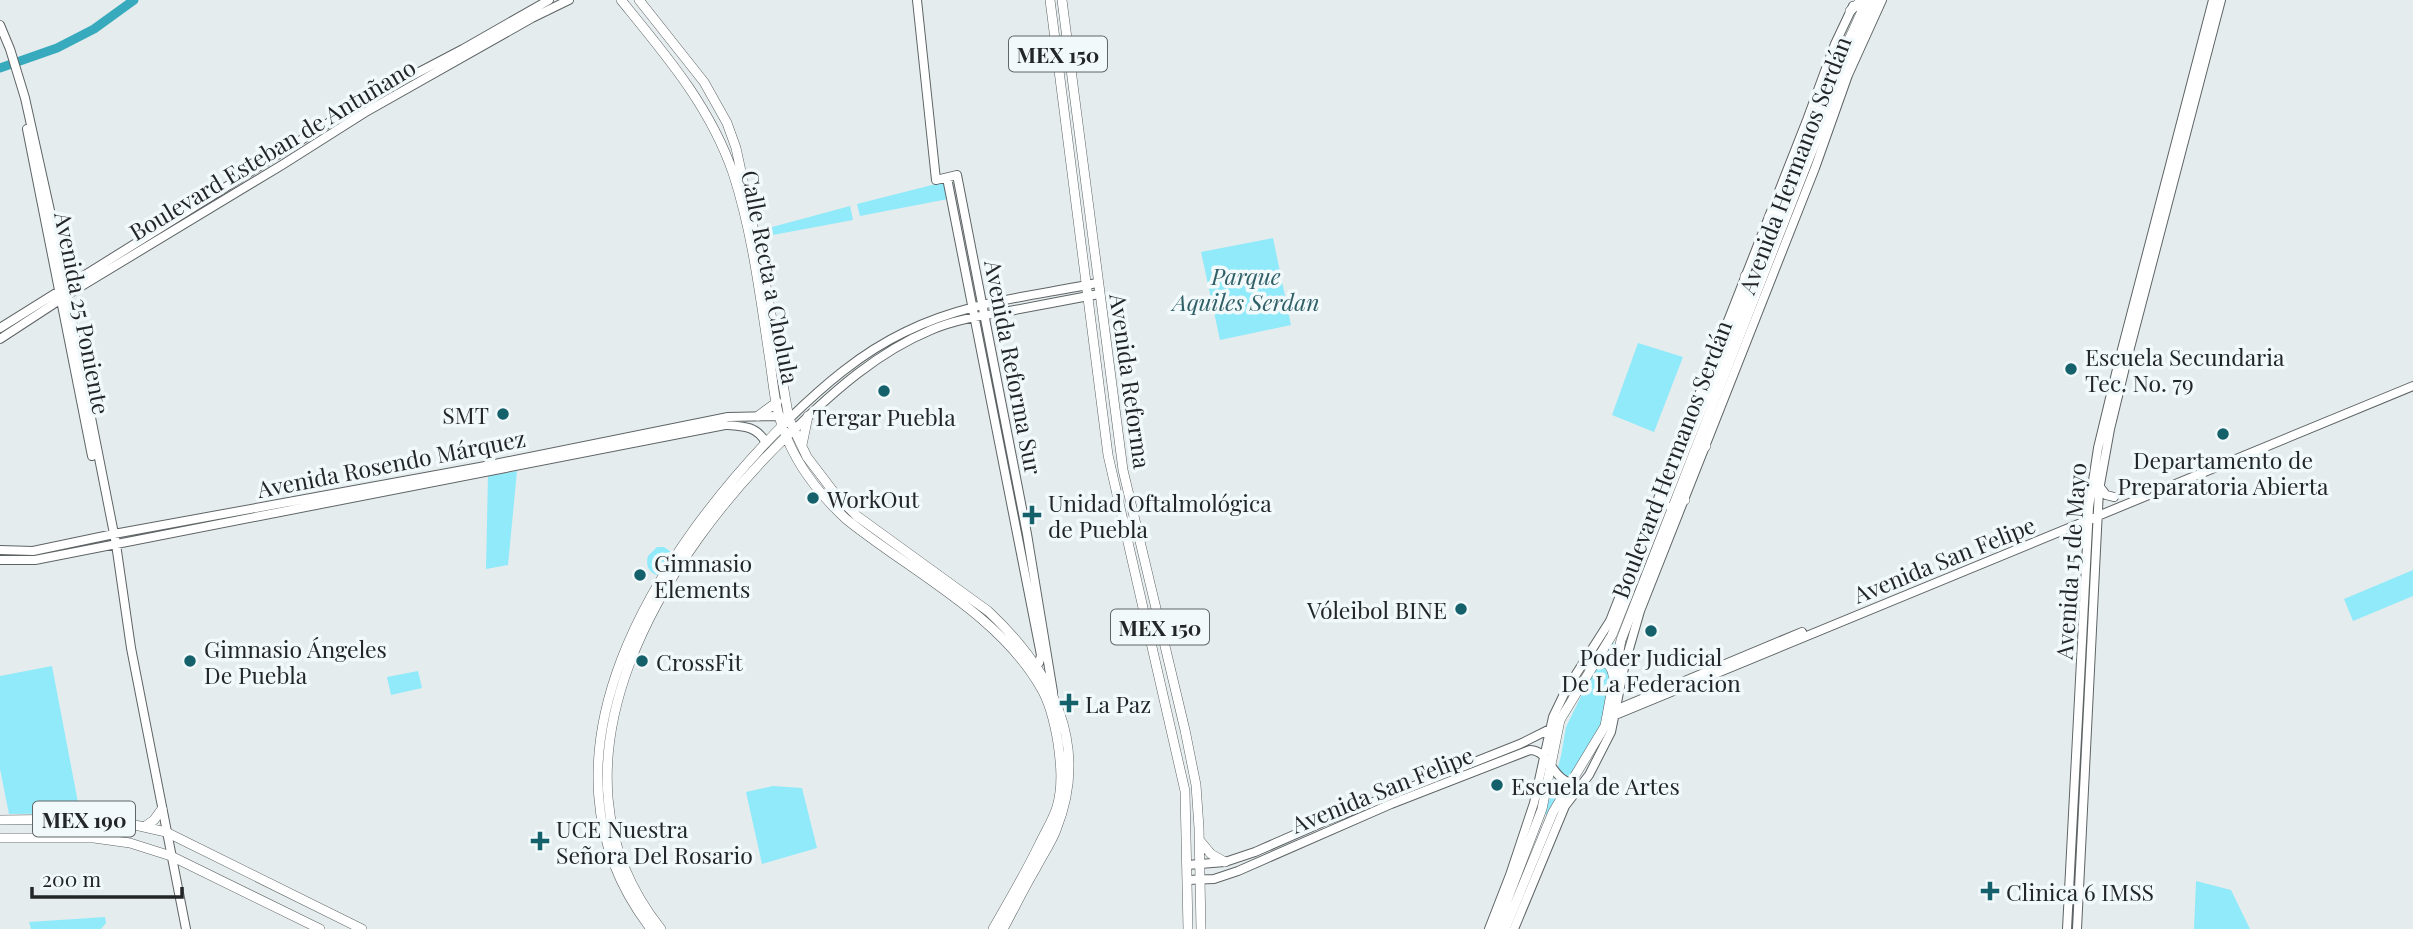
<svg xmlns="http://www.w3.org/2000/svg" width="2413" height="929" font-family="'Playfair Display',serif">
<style>
.green{fill:#90eafa}
.lines{fill:none;stroke-linecap:round;stroke-linejoin:round}
.river{stroke:#37abbd;stroke-width:9}
.secondary-casing{stroke:#5e6465;stroke-width:10}
.primary-casing{stroke:#5e6465;stroke-width:10}
.secondary{stroke:#fff;stroke-width:8}
.primary{stroke:#fff;stroke-width:9}
.poi-dot{fill:#14616c;stroke:#f2f9fa;stroke-width:2.5}
.labels{text-anchor:middle;dominant-baseline:central;stroke-width:7;stroke-linejoin:round;paint-order:stroke}
.shield{fill:#f2f9fa;stroke:#616566;stroke-width:2}
.shield-label{font-size:21px;font-weight:bold;fill:#232627}
.street-label{font-size:23px;fill:#232627;stroke:#f2f9fa}
.park-label{font-size:23px;font-style:italic;fill:#2f5f67;stroke:#f2f9fa}
.poi-label{font-size:23px;fill:#232627;stroke:#f2f9fa;text-anchor:start}
</style>
<rect width="100%" height="100%" fill="#e5eced"/>
<!-- green -->
<path class="green" d="M 944,182 L 948,199 L 860,216 L 857,204 Z
M 850,206 L 853,220 L 762,237 L 761,230 Z
M 1273,238 L 1291,325 L 1220,340 L 1201,252 Z
M 1638,343 L 1683,357 L 1654,432 L 1612,415 Z
M 517,471 L 508,565 L 486,569 L 488,476 Z
M 657,547 L 664,547 L 674,554 L 661,576 C 650,574 645,567 648,556 Z
M 2413,570 L 2413,596 L 2353,621 L 2344,599 Z
M 1612,643 L 1617,645 L 1602,724 L 1547,816 L 1545,813 L 1561,756 L 1566,727 L 1589,680 Z
M 52,666 L 80,813 L 9,814 L 0,769 L 0,676 Z
M 418,671 L 422,688 L 391,695 L 387,677 Z
M 773,786 L 802,788 L 817,848 L 762,864 L 746,792 Z
M 2196,881 L 2231,890 L 2250,929 L 2194,929 Z
M 105,917 L 106,923 L 101,929 L 31,929 L 29,922 Z"/>
<g class="lines">
<!-- river -->
<path class="river" d="M 0,68 L 57,48 L 94,29 L 134,0"/>
<defs>
<path id="secondary" d="M 917,0 L 936,180 L 957,175 L 1027,534 L 1053,692
M 0,25 L 10,49 L 25,98 L 51,215 L 116,544 L 131,648 L 186,929
M 27,129 L 92,456
M 947,178 L 1041,655 L 1039,663 L 1036,664
M 0,328 L 362,102 L 463,49 L 549,0
M 0,339 L 75,290 L 282,165 L 364,113 L 532,18 L 569,0
M 794,430 C 835,390 878,352 931,330 C 954,320 980,316 1004,312 C 1036,306 1067,300 1099,294
M 2100,487 L 2106,495 L 2114,497
M 0,550 L 33,551 L 114,534 L 480,467 L 728,417 L 779,416 L 789,419 C 824,385 861,353 905,332 C 964,302 1034,296 1097,283
M 0,560 L 35,560 L 725,425 C 743,426 757,426 766,443
M 1620,708 L 1802,632
M 1613,716 L 2413,386
M 1187,865 L 1225,862 L 1255,852 L 1328,820 L 1520,744 L 1550,729
M 1187,880 L 1214,879 L 1238,871 L 1391,804 L 1530,750 C 1551,751 1550,779 1574,784
M 1489,929 L 1510,875 L 1534,803 L 1553,717 L 1566,690 L 1610,621 L 1807,120 L 1835,44 L 1853,6
M 1514,929 L 1565,806 L 1589,775 L 1611,732 L 1625,663 L 1640,611 L 1815,168 L 1848,75 L 1882,0
M 2067,929 L 2089,507 L 2098,448 L 2119,361 L 2213,0
M 2077,929 L 2099,490 L 2110,429 L 2126,363 L 2221,0"/>
<path id="primary" d="M 621,0 C 665,54 710,106 733,173 C 752,231 760,295 769,355 C 773,379 774,405 783,428 C 795,463 819,494 846,519 C 910,571 999,614 1041,688 C 1050,703 1055,725 1058,743 C 1061,764 1063,786 1057,807 C 1053,820 1045,832 1039,845 C 1025,874 1009,901 993,929
M 639,0 L 704,82 L 727,123 L 736,148 L 767,291 L 789,419 L 807,457 L 836,495 L 857,516 L 988,611 C 1051,670 1091,744 1056,830 C 1051,843 1042,856 1036,868 C 1024,888 1014,909 1003,929
M 1050,0 L 1108,455 L 1185,791 L 1188,929
M 1062,0 L 1123,470 L 1185,730 L 1196,785 L 1199,828 L 1201,929
M 1850,11 L 1862,0
M 1769,217 L 1781,207
M 1744,295 L 1745,276
M 758,416 L 777,402
M 802,445 L 808,416
M 1695,458 L 1706,446
M 1671,507 L 1685,500
M 1592,665 C 1603,659 1611,663 1613,675
M 0,820 L 85,819 L 126,823 L 166,832 L 362,929
M 144,827 L 154,820 L 162,809
M 0,838 L 94,838 L 130,843 L 171,856 L 320,929
M 1200,841 L 1211,854 L 1225,862
M 651,929 C 519,758 660,549 785,423
M 661,929 C 530,765 664,554 790,433
M 1496,929 L 1542,809 L 1560,720 L 1612,635 L 1837,66 L 1867,0
M 1505,929 L 1553,812 L 1605,726 L 1621,640 L 1809,158 L 1875,0"/>
</defs>
<!-- secondary casing -->
<use href="#secondary" class="secondary-casing"/>
<!-- primary casing -->
<use href="#primary" class="primary-casing"/>
<!-- secondary -->
<use href="#secondary" class="secondary"/>
<!-- primary -->
<use href="#primary" class="primary"/>
</g>
<!-- markers -->
<g class="poi-dot">
<circle cx="2071" cy="369" r="7"/>
<circle cx="884" cy="391" r="7"/>
<circle cx="503" cy="414" r="7"/>
<circle cx="2223" cy="434" r="7"/>
<circle cx="813" cy="498" r="7"/>
<path d="M1028.5 504.5h7v7h7v7h-7v7h-7v-7h-7v-7h7z"/>
<circle cx="640" cy="575" r="7"/>
<circle cx="1461" cy="609" r="7"/>
<circle cx="1651" cy="631" r="7"/>
<circle cx="190" cy="661" r="7"/>
<circle cx="642" cy="661" r="7"/>
<path d="M1065.5 692.5h7v7h7v7h-7v7h-7v-7h-7v-7h7z"/>
<circle cx="1497" cy="785" r="7"/>
<path d="M536.5 830.5h7v7h7v7h-7v7h-7v-7h-7v-7h7z"/>
<path d="M1986.5 880.5h7v7h7v7h-7v7h-7v-7h-7v-7h7z"/>
</g>
<g class="labels">
<!-- shield labels -->
<g class="shield">
<rect x="1009" y="36.5" width="98" height="35" rx="5"/>
<rect x="1111" y="609.5" width="98" height="35" rx="5"/>
<rect x="33" y="801.5" width="102" height="35" rx="5"/>
</g>
<g class="shield-label">
<text x="1058" y="54">MEX 150</text>
<text x="1160" y="627">MEX 150</text>
<text x="84" y="819">MEX 190</text>
</g>
<!-- street labels -->
<g class="street-label">
<text transform="translate(272 149) rotate(-31)">Boulevard Esteban de Antuñano</text>
<text transform="translate(1794 165) rotate(-69)">Avenida Hermanos Serdán</text>
<text transform="translate(771 277) rotate(79)">Calle Recta a Cholula</text>
<text transform="translate(83 313) rotate(79)">Avenida 25 Poniente</text>
<text transform="translate(1014 367) rotate(79)">Avenida Reforma Sur</text>
<text transform="translate(1131 381) rotate(82)">Avenida Reforma</text>
<text transform="translate(1671 459) rotate(-69)">Boulevard Hermanos Serdán</text>
<text transform="translate(391 463) rotate(-11)">Avenida Rosendo Márquez</text>
<text transform="translate(1944 559) rotate(-22)">Avenida San Felipe</text>
<text transform="translate(2070 561) rotate(-86)">Avenida 15 de Mayo</text>
<text transform="translate(1382 789) rotate(-22)">Avenida San Felipe</text>
</g>
<!-- park labels -->
<g class="park-label">
<text x="1246" y="275">Parque<tspan x="1246" dy="26">Aquiles Serdan</tspan></text>
</g>
<!-- poi labels -->
<g class="poi-label">
<text x="2085" y="356">Escuela Secundaria<tspan x="2085" dy="26">Tec. No. 79</tspan></text>
<text x="489" y="414" text-anchor="end">SMT</text>
<text x="884" y="416" text-anchor="middle">Tergar Puebla</text>
<text x="2223" y="459" text-anchor="middle">Departamento de<tspan x="2223" dy="26">Preparatoria Abierta</tspan></text>
<text x="827" y="498">WorkOut</text>
<text x="1048" y="502">Unidad Oftalmológica<tspan x="1048" dy="26">de Puebla</tspan></text>
<text x="654" y="562">Gimnasio<tspan x="654" dy="26">Elements</tspan></text>
<text x="1447" y="609" text-anchor="end">Vóleibol BINE</text>
<text x="204" y="648">Gimnasio Ángeles<tspan x="204" dy="26">De Puebla</tspan></text>
<text x="1651" y="656" text-anchor="middle">Poder Judicial<tspan x="1651" dy="26">De La Federacion</tspan></text>
<text x="656" y="661">CrossFit</text>
<text x="1085" y="703">La Paz</text>
<text x="1511" y="785">Escuela de Artes</text>
<text x="556" y="828">UCE Nuestra<tspan x="556" dy="26">Señora Del Rosario</tspan></text>
<text x="2006" y="891">Clinica 6 IMSS</text>
</g>
</g>
<!-- scale -->
<path d="M32 887v10h150v-10" fill="none" stroke="#232627" stroke-width="3.5"/>
<text x="42" y="887" font-size="21" fill="#232627" stroke="#f2f9fa" stroke-width="5" paint-order="stroke">200 m</text>
</svg>
